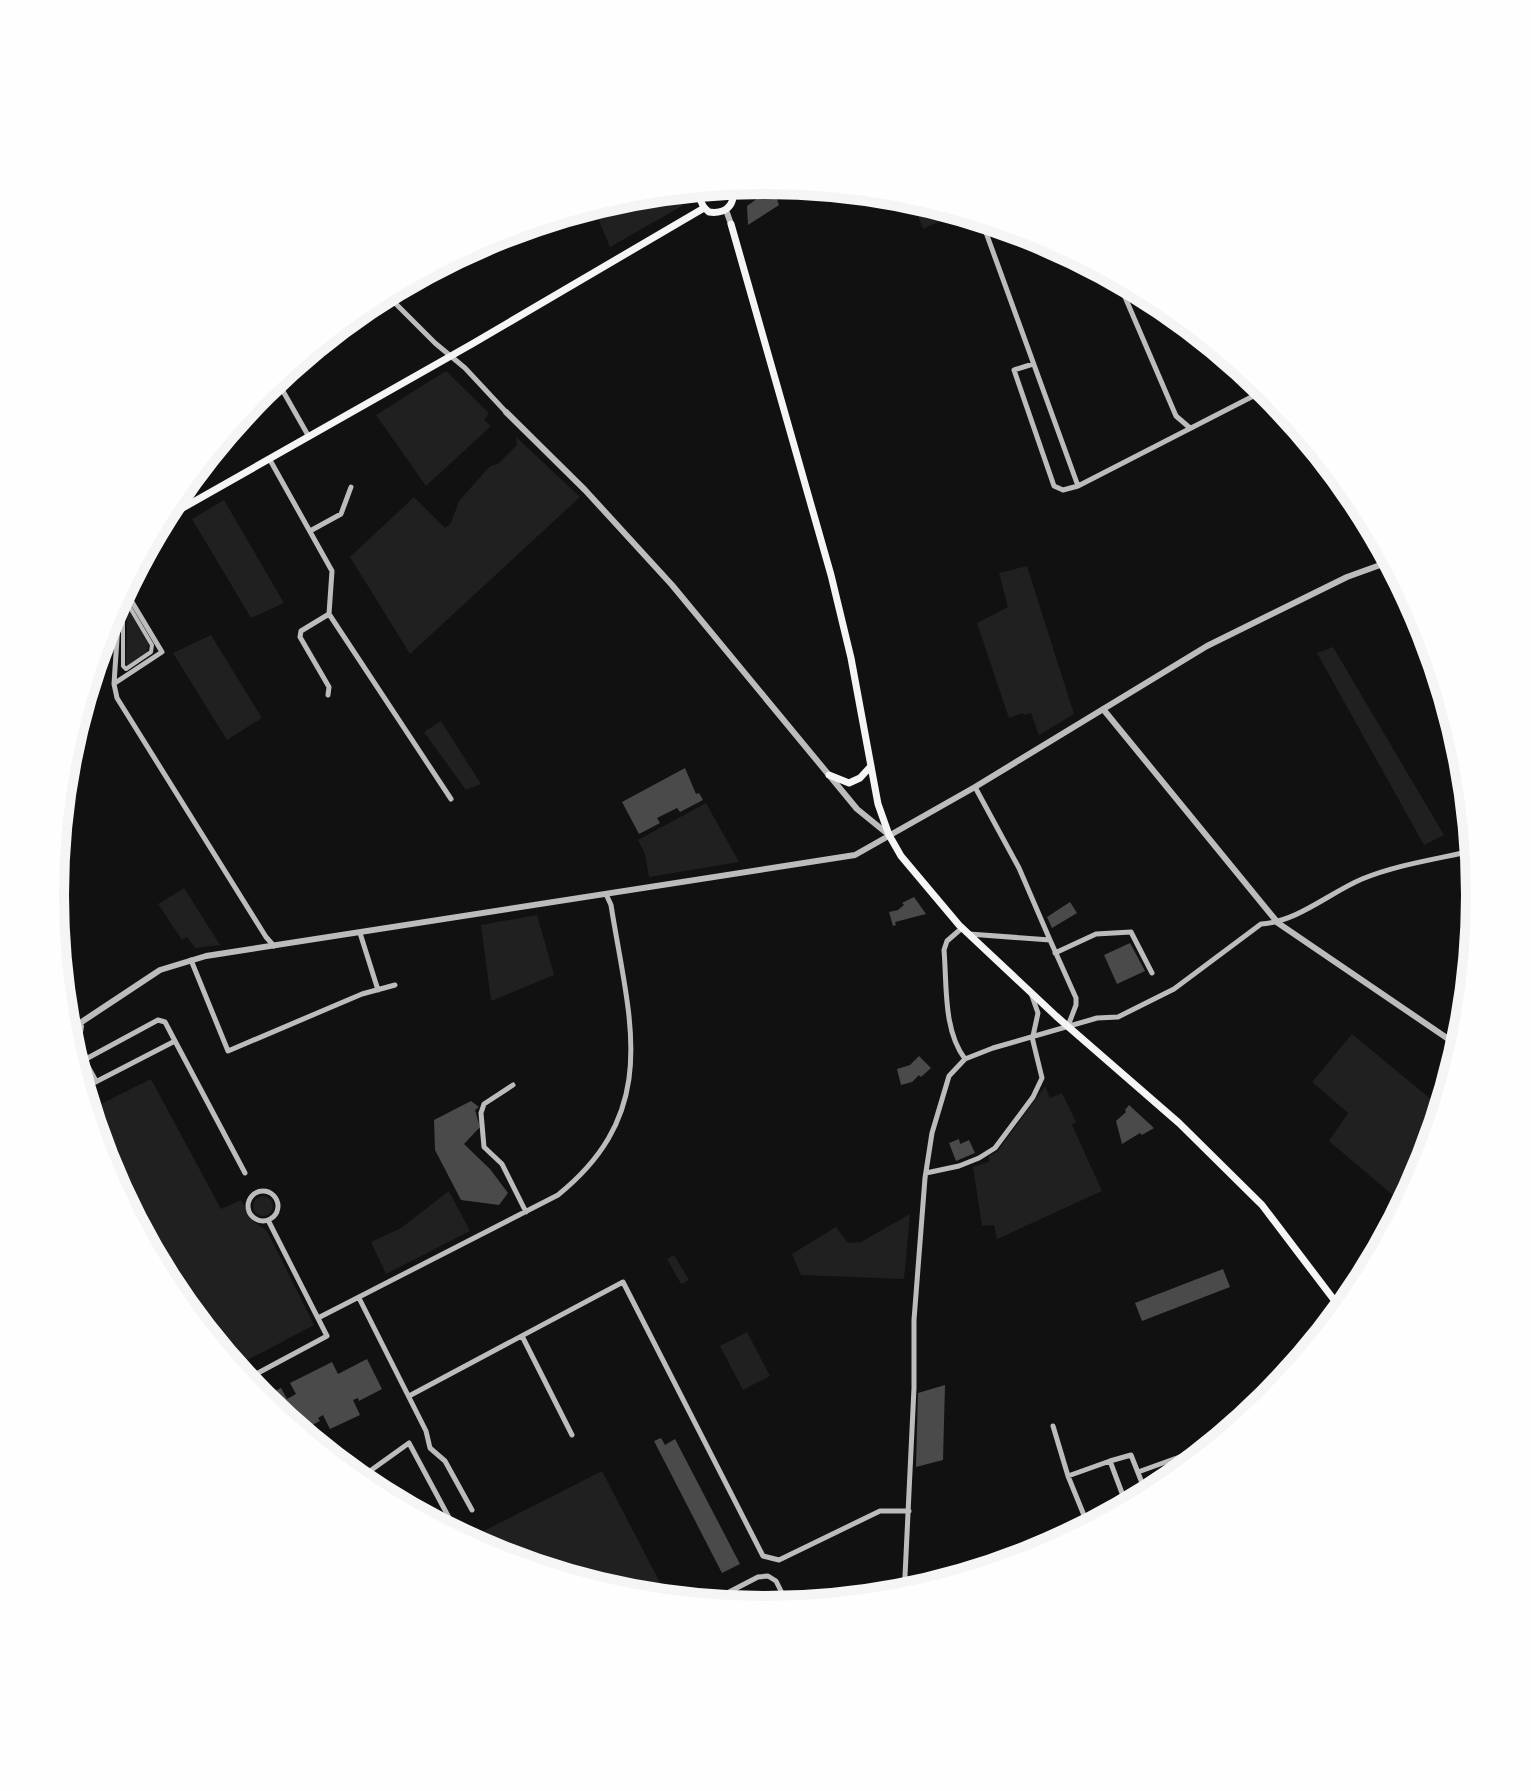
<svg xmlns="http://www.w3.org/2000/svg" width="1531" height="1791" font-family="'Noto Sans',sans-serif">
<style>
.green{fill:#202020}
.building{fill:#4a4a4a}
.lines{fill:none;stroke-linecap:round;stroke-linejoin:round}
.pedestrian{stroke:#bcbcbc;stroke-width:4}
.minor{stroke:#bcbcbc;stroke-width:5}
.tertiary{stroke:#bcbcbc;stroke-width:6}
.secondary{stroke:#f5f5f5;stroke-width:7}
.rim{fill:none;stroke:#f5f5f5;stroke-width:10}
</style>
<rect width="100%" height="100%" fill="#111"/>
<!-- green -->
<path class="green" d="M 689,188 L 682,206 L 610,247 L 592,204 L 626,194 Z
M 911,195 L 961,211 L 923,229 Z
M 446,371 L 489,413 L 484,420 L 491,426 L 426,486 L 376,415 Z
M 516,437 L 580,497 L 410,654 L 350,557 L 414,497 L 445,528 L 451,523 L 459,501 L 490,466 L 498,464 L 517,445 Z
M 224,500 L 284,603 L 251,618 L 192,519 Z
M 1027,566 L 1074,714 L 1039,735 L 1031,713 L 1024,715 L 1023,713 L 1009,718 L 977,623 L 1008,607 L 999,573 Z
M 127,608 L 149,643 L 147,653 L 126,667 Z
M 211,635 L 262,718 L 227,740 L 173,653 Z
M 1333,647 L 1444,835 L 1424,845 L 1317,653 Z
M 441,721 L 481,784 L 466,790 L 424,732 Z
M 706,803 L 739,862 L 649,877 L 645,854 L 638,840 Z
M 184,888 L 220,945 L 195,948 L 187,937 L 182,940 L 158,904 Z
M 537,915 L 554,975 L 491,1001 L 481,925 Z
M 1352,1034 L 1444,1110 L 1426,1170 L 1407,1207 L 1329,1141 L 1348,1113 L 1312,1082 Z
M 151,1079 L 221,1209 L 241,1200 L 253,1221 L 267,1231 L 314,1325 L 242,1363 L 239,1376 L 170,1293 L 104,1169 L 87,1111 Z
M 1045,1086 L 1050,1098 L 1062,1093 L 1076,1122 L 1072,1125 L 1102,1191 L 997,1239 L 994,1225 L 982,1226 L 973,1167 L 989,1162 L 989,1156 L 997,1152 Z
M 449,1191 L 470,1231 L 386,1274 L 371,1242 L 401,1228 Z
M253 1206a10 10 0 1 1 20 0a10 10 0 1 1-20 0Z
M 910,1214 L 904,1279 L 801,1275 L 792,1254 L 836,1227 L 848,1243 L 861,1242 Z
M 674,1255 L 689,1280 L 681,1284 L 667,1259 Z
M 747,1332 L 770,1376 L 743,1390 L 720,1346 Z
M 602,1471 L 670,1602 L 625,1597 L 491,1556 L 468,1544 L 466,1540 Z"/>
<!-- building -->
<path class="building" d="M 773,187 L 779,205 L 748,225 L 747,206 Z
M 685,768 L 696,794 L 699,793 L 703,800 L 680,812 L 677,808 L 657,818 L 660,823 L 639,834 L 622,802 Z
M 914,897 L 926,914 L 895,922 L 896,925 L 893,926 L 889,912 L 898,910 L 904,905 L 902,903 Z
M 1070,902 L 1077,913 L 1052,928 L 1047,917 Z
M 1130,943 L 1145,971 L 1117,984 L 1104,955 Z
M 919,1056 L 931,1068 L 921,1077 L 919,1075 L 912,1082 L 901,1085 L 897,1069 L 910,1065 Z
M 471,1101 L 479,1107 L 475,1110 L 480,1127 L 464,1144 L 490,1169 L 508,1193 L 499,1205 L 461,1200 L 435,1150 L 434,1120 Z
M 1129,1105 L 1154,1128 L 1142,1135 L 1140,1133 L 1122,1144 L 1116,1121 L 1126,1112 L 1125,1110 Z
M 959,1139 L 960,1144 L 969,1140 L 975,1153 L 956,1161 L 949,1143 Z
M 1223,1269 L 1230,1287 L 1142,1321 L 1135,1303 Z
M 367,1359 L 382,1389 L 359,1401 L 358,1398 L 353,1400 L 360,1415 L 330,1429 L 323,1415 L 318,1418 L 320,1421 L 298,1432 L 293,1424 L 289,1426 L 265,1406 L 261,1398 L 281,1388 L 287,1399 L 296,1394 L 290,1383 L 332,1362 L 338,1374 Z
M 945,1385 L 943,1460 L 916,1467 L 918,1393 Z
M 661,1438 L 665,1445 L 675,1439 L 740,1564 L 722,1573 L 654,1441 Z"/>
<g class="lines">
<!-- pedestrian -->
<path class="pedestrian" d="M 126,605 L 129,606 L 152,645 L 151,652 L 126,669 L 123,666 L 123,608 Z"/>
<!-- minor -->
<path class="minor" d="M 980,216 L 1078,486 L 1063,490 L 1054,486 L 1014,370 L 1033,364
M 1116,276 L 1176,416 L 1190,428
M 384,292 L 435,343 L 465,368 L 506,412
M 275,377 L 309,437
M 270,460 L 332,571 L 329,614 L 451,799
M 1078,486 L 1269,388
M 310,531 L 341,514 L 351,487
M 120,593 L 114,684 L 117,698 L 266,937 L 274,946
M 115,683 L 162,652 L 123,587
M 328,695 L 329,687 L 300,637 L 301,631 L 329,614
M 975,787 L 1019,868 L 1050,940
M 962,928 L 947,941 L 944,950 C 947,985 943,1030 965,1059
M 360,933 L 378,990
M 969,934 L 1050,940 L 1076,998 L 1076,1005 L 1068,1026
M 1055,953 L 1096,934 L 1131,932 L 1152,973
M 191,960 L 228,1051 L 362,994 L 395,985
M 1032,996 L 1038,1013 L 1033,1036
M 75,1043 L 96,1081
M 73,1066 L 158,1020 L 165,1022 L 175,1041
M 513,1085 L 484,1104 L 481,1113 L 484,1147 L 502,1164 L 526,1212
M 80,1090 L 175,1041 L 245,1173
M 926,1173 L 959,1166 L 979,1158 L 995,1148 L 1033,1097 L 1042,1078 L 1032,1037
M248 1206a15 15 0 1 1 30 0a15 15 0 1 1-30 0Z
M 359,1298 L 426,1431 L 430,1448 L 445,1461 L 472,1510
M 318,1318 L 558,1195 C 663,1110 629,1020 611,905 L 606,894
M 522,1336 L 572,1435
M 243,1381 L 327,1336 L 268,1220
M 409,1396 L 623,1282 L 763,1556 L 779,1560 L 880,1511 L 909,1511
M 1053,1426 L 1068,1476 L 1090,1530
M 1110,1461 L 1131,1455 L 1148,1498
M 1138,1472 L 1224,1441
M 1068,1476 L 1110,1461 L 1128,1509
M 356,1481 L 409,1443 L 461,1540
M 904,1597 L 914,1388 L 914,1320 L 925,1178 L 932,1133 L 949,1076 L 965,1059 L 993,1048 L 1097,1018 L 1118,1017 L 1174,989 L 1261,924 C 1297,922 1329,893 1362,879 C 1399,864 1438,859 1476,850
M 704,1605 L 758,1577 L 768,1576 L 776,1581 L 790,1609"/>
<!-- tertiary -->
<path class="tertiary" d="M 732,189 L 742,182
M 726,210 L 731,224
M 506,412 L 585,490 L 672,585 L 857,809 L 889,835
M 1103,709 L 1278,923 L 1463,1049
M 62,1017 L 72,1016 L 81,1026 L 79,1039 L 67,1045
M 80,1023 L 160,970 L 206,956 L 855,855 L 975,787 L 1207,646 L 1347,577 L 1394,560"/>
<!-- secondary -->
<path class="secondary" d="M 703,186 C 698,197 700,205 709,212 C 728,215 740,200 728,184
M 731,224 L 831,575 L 851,658 L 878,804 L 889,835 L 901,856 L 959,925 L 1056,1016 L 1179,1123 L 1262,1205 L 1344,1313
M 158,522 L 472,344 L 704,208
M 829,775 L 849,783 L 860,778 L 871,766"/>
</g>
<!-- crop -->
<path d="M0 0H1531V1791H0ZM64 895a701 701 0 1 1 1402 0a701 701 0 1 1-1402 0Z" fill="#fefefe" fill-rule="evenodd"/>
<path class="rim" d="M64 895a701 701 0 1 1 1402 0a701 701 0 1 1-1402 0Z"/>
</svg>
